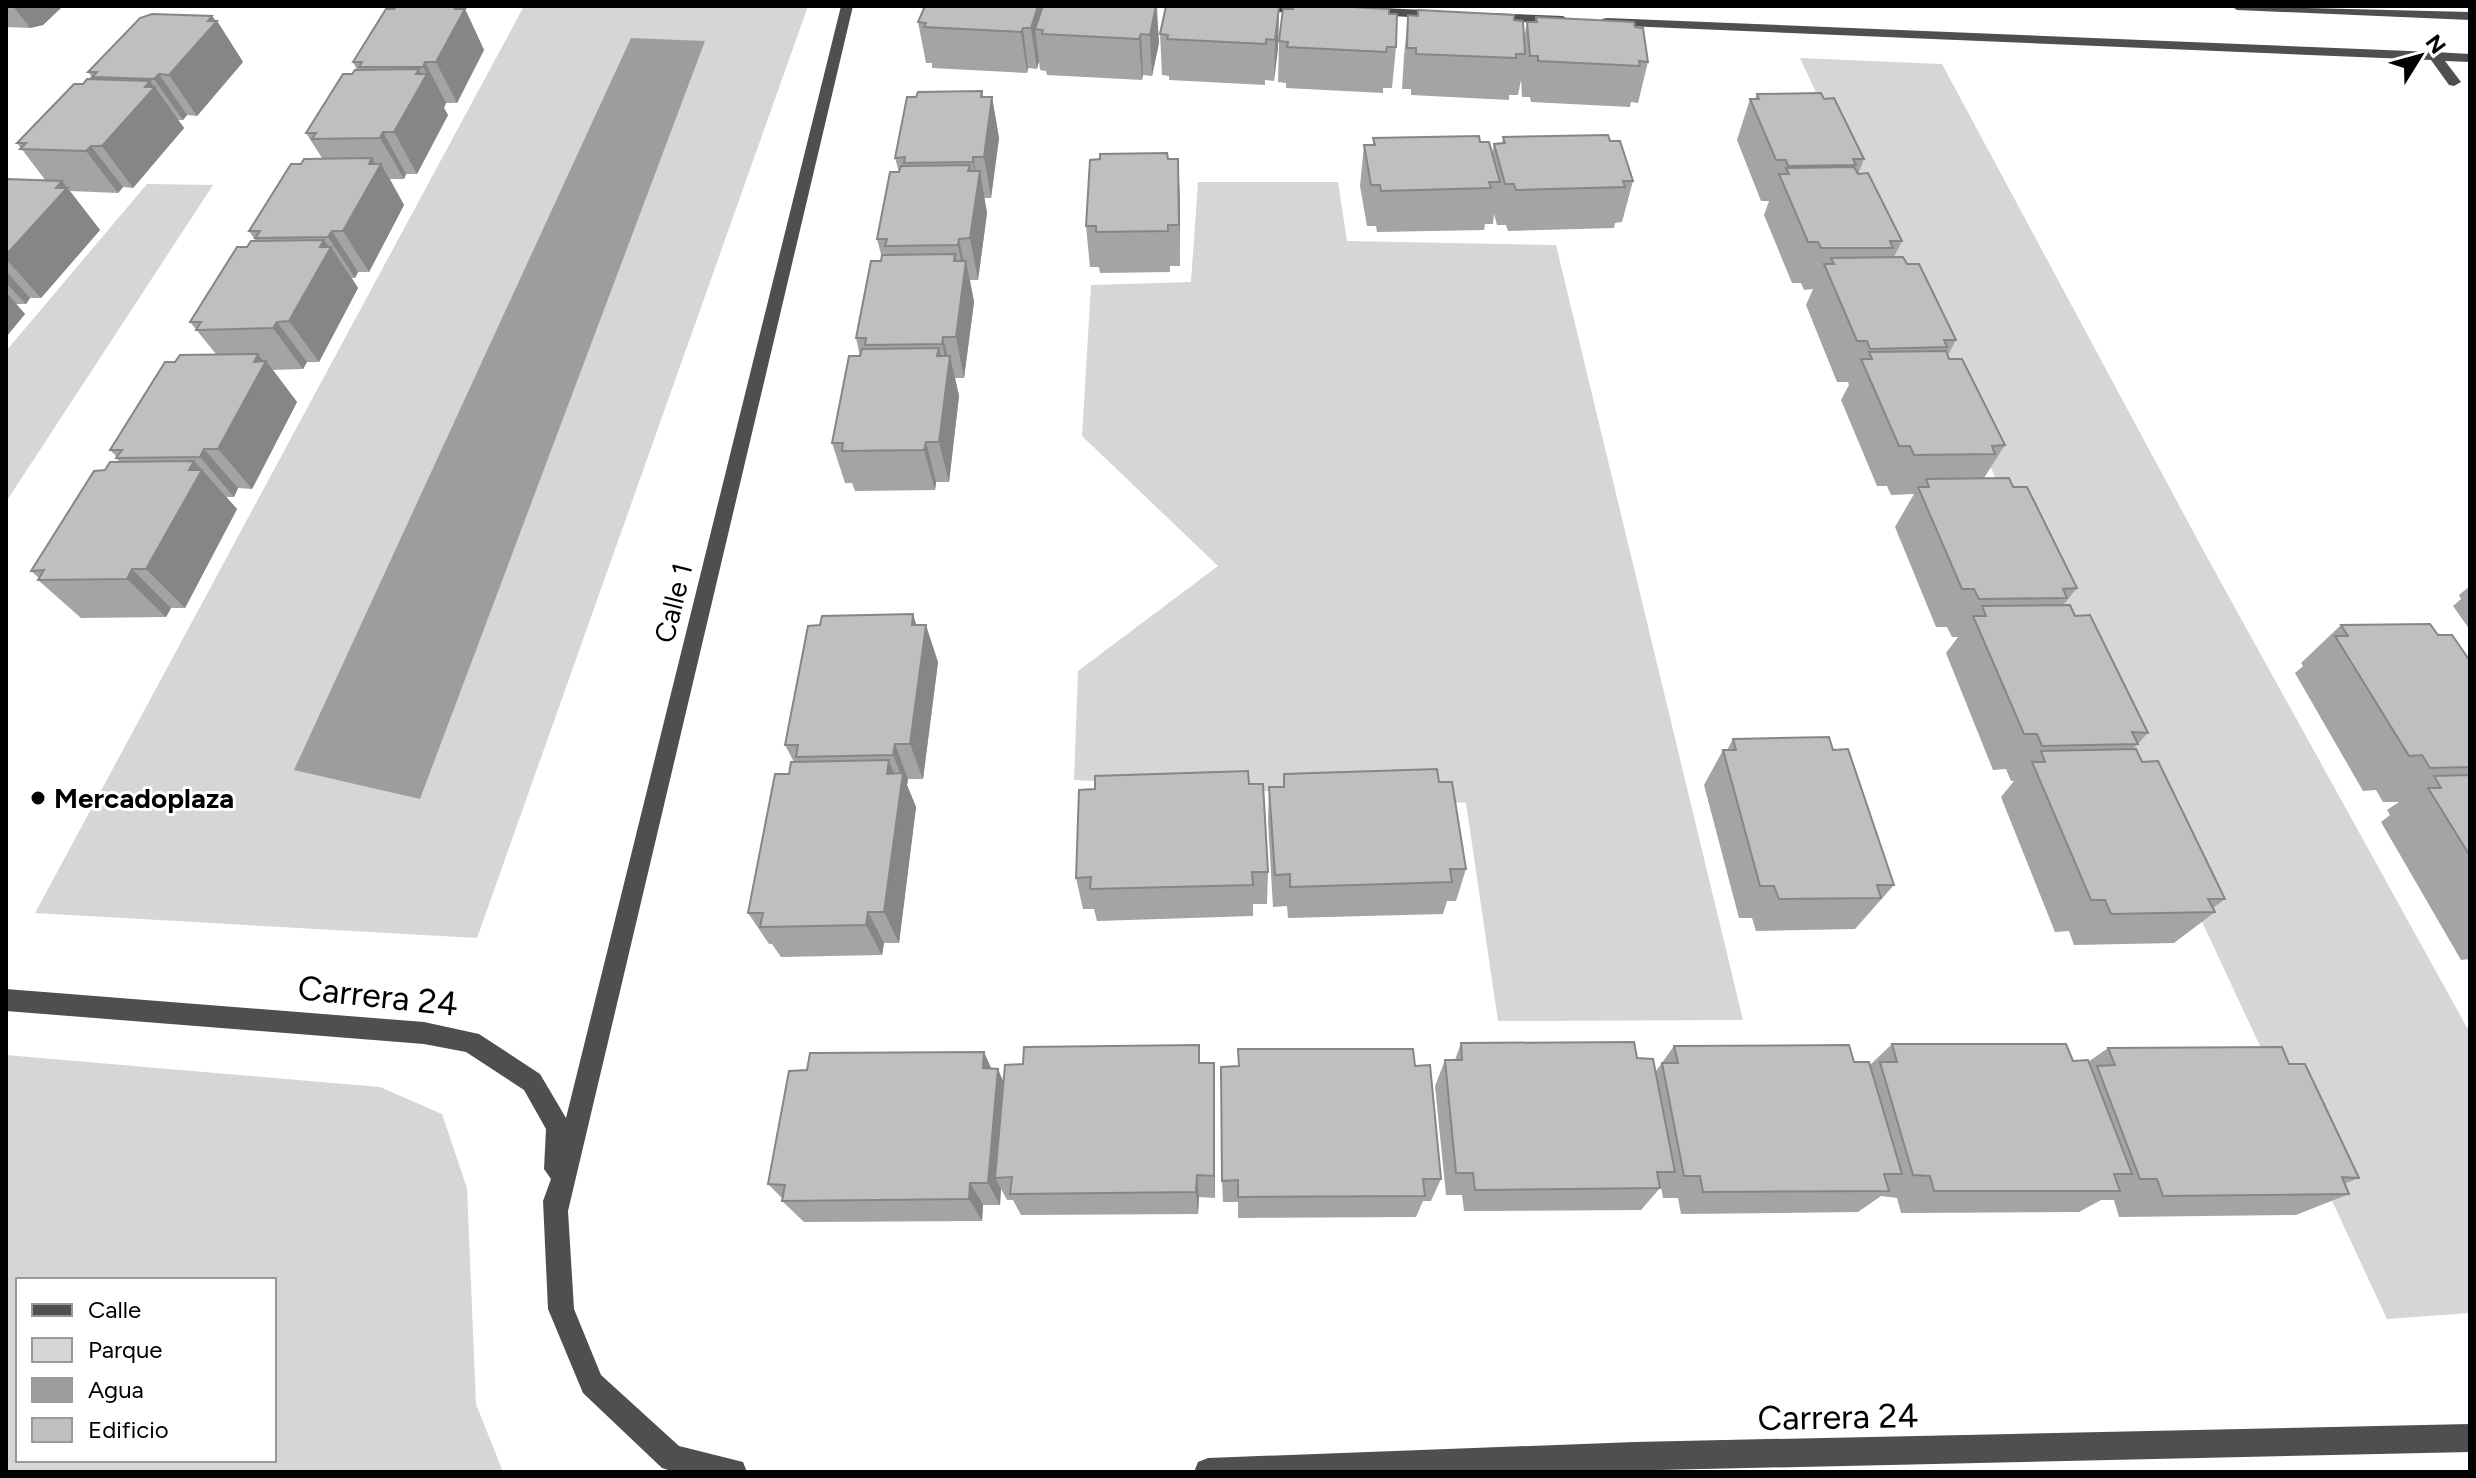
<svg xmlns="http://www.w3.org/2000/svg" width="2476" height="1478" font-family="Figtree,sans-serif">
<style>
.green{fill:#d6d6d6;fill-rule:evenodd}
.water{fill:#9d9d9d}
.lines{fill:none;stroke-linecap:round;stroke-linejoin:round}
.minor{fill:#4f4f4f;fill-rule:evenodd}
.wall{fill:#a4a4a4}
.shaded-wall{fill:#868686}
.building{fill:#bfbfbf;stroke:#868686;stroke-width:2}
.poi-dot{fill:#000;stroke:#fff;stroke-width:3}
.labels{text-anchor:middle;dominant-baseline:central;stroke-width:6;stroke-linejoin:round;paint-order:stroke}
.street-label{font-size:28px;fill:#000;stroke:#fff}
.poi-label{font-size:28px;font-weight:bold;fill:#000;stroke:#fff;text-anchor:start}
.near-street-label{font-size:34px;fill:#000;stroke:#fff}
</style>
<rect width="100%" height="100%" fill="#fff"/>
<!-- green -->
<path class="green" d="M 524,6 L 808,6 L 477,938 L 35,913 Z
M 1800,58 L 1942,64 L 2202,548 L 2470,1033 L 2470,1313 L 2387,1319 Z
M 1198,182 L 1338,182 L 1347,241 L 1556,245 L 1743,1020 L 1498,1021 L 1466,803 L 1074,780 L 1078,671 L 1218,566 L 1082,436 L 1091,285 L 1191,282 Z
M 147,184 L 213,185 L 6,502 L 6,351 Z
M 6,1055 L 380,1087 L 442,1114 L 467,1188 L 476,1404 L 503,1472 L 6,1472 ZM 274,1280 L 274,1460 L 18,1460 L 18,1280 Z"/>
<!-- water -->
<path class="water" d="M 631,38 L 705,41 L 420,799 L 294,770 Z"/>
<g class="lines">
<!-- minor -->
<path class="minor" d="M 841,6 L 853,6 L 568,1211 L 574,1309 L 601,1375 L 679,1446 L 743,1462 L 747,1472 L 674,1472 L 662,1468 L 583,1393 L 548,1309 L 543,1201 L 551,1179 L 544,1169 L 546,1129 L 524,1090 L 466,1052 L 424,1044 L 6,1011 L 6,989 L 424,1022 L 479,1034 L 540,1074 L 566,1118 Z
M 1229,6 L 1315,6 L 1325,10 L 1319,14 L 1235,10 Z
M 2231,6 L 2470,12 L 2470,20 L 2237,10 Z
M 1363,7 L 1443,11 L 1449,15 L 1443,19 L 1359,14 L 1359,8 Z
M 1487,13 L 1563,16 L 1569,20 L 1563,24 L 1482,20 L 1481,17 Z
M 1607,18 L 2434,52 L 2470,54 L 2470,62 L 2445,61 L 2461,82 L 2454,86 L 2449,85 L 2431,60 L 1602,25 L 1602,19 Z
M 2470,1424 L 2470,1452 L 1571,1472 L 1194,1472 L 1198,1462 L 1208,1458 L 1635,1442 Z"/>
</g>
<!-- wall -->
<path class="wall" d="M 6,6 L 63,6 L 43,25 L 30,28 L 6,27 Z
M 397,6 L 459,6 L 460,9 L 465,9 L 484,50 L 457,103 L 446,103 L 444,108 L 448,115 L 417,174 L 406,174 L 404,179 L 390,179 L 404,205 L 369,272 L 358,272 L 355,278 L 352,278 L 358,288 L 319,362 L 307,362 L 303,369 L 273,370 L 297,402 L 252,489 L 238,488 L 234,497 L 226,497 L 237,509 L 185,608 L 171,608 L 166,617 L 81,618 L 38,580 L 39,578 L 31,571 L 105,470 L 120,462 L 116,458 L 117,457 L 110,450 L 175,362 L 216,354 L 190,322 L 247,247 L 256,241 L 249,231 L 301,164 L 322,158 L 306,133 L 352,74 L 357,70 L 353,62 Z
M 925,6 L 1157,6 L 1159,43 L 1152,76 L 1143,75 L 1142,80 L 1047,75 L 1046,71 L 1040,70 L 1039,61 L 1037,69 L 1028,68 L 1027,73 L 932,68 L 932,63 L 926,63 L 918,22 Z
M 1272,6 L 1279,7 L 1278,48 L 1274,81 L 1265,80 L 1265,85 L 1169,80 L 1169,76 L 1162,75 L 1160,34 Z
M 1389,14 L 1396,47 L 1392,88 L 1383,88 L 1383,93 L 1286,88 L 1286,83 L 1278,82 L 1279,41 Z
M 1408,15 L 1514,20 L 1524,38 L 1527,22 L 1535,22 L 1536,17 L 1635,27 L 1648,62 L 1638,103 L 1631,102 L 1630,107 L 1531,102 L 1530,97 L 1522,97 L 1521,80 L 1518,95 L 1509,95 L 1509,100 L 1411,95 L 1411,89 L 1402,89 L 1404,56 Z
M 212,16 L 216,21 L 217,21 L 243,62 L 197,116 L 187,115 L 183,120 L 178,120 L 184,128 L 133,188 L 123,187 L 118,193 L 70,191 L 100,230 L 41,298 L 30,298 L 26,304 L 16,304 L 25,314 L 6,337 L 6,179 L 46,181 L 17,143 L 83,84 L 94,79 L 88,72 Z
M 982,91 L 983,97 L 992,97 L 999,138 L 991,198 L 984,198 L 987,213 L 978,280 L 970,280 L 974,302 L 964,378 L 955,378 L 959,396 L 949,482 L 936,482 L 935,490 L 855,491 L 852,483 L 845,483 L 832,443 L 860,356 L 856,338 L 881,261 L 882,258 L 877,239 L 899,172 L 895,158 Z
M 1757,94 L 1824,99 L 1864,159 L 1858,174 L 1902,241 L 1894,257 L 1956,340 L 1948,355 L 2005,445 L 1984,478 L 2013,487 L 2077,588 L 2063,605 L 2075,616 L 2148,733 L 2133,749 L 2142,762 L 2225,899 L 2213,908 L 2215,912 L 2174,943 L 2074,945 L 2069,931 L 2055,932 L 2001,797 L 2014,781 L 2011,781 L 2006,769 L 1993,770 L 1946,653 L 1958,637 L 1952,637 L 1947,627 L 1936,627 L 1895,527 L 1914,494 L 1891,495 L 1887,486 L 1877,486 L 1841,400 L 1849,385 L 1848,382 L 1837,382 L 1806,305 L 1813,289 L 1804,290 L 1801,283 L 1792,283 L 1764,215 L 1769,201 L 1761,201 L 1737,140 L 1750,99 L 1755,99 Z
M 1503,137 L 1610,141 L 1633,181 L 1622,222 L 1615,223 L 1614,228 L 1508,231 L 1506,225 L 1497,225 L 1494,214 L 1493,224 L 1485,224 L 1484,230 L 1377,232 L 1376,226 L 1367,226 L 1360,186 L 1364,145 L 1373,145 L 1373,138 L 1480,142 L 1492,154 L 1494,144 L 1502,144 Z
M 1178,159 L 1180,266 L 1170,266 L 1170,272 L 1100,273 L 1099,267 L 1090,267 L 1086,226 Z
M 2470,586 L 2470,630 L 2453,606 L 2461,599 L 2459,595 Z
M 917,625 L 938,662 L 923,779 L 908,779 L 907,785 L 916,807 L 899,943 L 884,943 L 882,955 L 781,957 L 772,944 L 769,944 L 748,913 L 789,774 L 794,762 L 785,745 Z
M 2341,625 L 2438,635 L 2470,661 L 2470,959 L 2461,960 L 2381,822 L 2390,815 L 2387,810 L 2399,802 L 2383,802 L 2376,790 L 2363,791 L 2295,673 L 2303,666 L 2301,663 Z
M 1733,739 L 1833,750 L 1894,885 L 1855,929 L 1756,931 L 1752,918 L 1739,918 L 1704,785 L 1723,750 L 1727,750 Z
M 1284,774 L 1439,782 L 1466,869 L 1456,901 L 1447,901 L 1443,914 L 1288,918 L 1287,906 L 1273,907 L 1268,821 L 1269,787 L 1283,787 Z
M 1249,784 L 1268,872 L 1267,904 L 1253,904 L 1253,916 L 1097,921 L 1094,909 L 1083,909 L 1076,878 Z
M 1461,1043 L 1637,1058 L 1656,1071 L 1674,1046 L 1854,1062 L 1870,1065 L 1892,1044 L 2088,1062 L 2108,1048 L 2289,1064 L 2359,1178 L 2344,1184 L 2349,1194 L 2296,1215 L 2119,1217 L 2114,1200 L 2101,1200 L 2079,1212 L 1901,1213 L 1897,1198 L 1881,1196 L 1858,1212 L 1681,1214 L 1678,1198 L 1663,1198 L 1661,1187 L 1641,1210 L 1464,1211 L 1462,1195 L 1446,1195 L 1435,1086 L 1445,1060 L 1455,1060 Z
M 1199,1045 L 1200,1063 L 1215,1089 L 1215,1198 L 1199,1197 L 1198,1214 L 1021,1215 L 1013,1200 L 1007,1200 L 1001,1189 L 1000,1205 L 983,1205 L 982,1221 L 804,1222 L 782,1201 L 782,1198 L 768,1184 L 991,1069 L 1004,1082 L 1023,1064 Z
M 1238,1049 L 1415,1066 L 1441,1179 L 1431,1201 L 1423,1201 L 1416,1217 L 1238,1218 L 1238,1202 L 1223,1202 L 1222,1181 L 1238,1066 Z"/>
<!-- shaded-wall -->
<path class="shaded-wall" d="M 13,6 L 63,6 L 43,25 L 30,28 Z
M 457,6 L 459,6 L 463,14 L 465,9 L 484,50 L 457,103 L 436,62 Z
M 1038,6 L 1043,6 L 1043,30 L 1035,29 L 1039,61 L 1037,69 L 1031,28 Z
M 1156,6 L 1159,43 L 1152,76 L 1150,35 Z
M 1279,7 L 1278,48 L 1274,81 L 1275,40 Z
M 212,16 L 216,22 L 217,21 L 243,62 L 197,116 L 169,75 Z
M 1023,28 L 1028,68 L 1027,73 L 1021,32 Z
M 1141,34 L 1143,75 L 1142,80 L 1139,39 Z
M 425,62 L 446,103 L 444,108 L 448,115 L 417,174 L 394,132 L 419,69 L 424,79 L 427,74 L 423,67 Z
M 159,74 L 187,115 L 183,120 L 154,79 Z
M 150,81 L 155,88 L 155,87 L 184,128 L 133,188 L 102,146 Z
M 982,91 L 988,126 L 992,97 L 999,138 L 991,198 L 984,157 L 981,97 Z
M 383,132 L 406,174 L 404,179 L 380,138 Z
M 91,146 L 123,187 L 118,193 L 86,151 Z
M 973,157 L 978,183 L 980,171 L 987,213 L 978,280 L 970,238 L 968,171 L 970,165 L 976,200 L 977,189 L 973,162 Z
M 372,158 L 378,168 L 381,164 L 404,205 L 369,272 L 343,231 Z
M 1178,159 L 1180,200 L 1180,266 L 1179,225 Z
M 62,181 L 100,230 L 41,298 L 6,259 L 6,255 L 56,188 Z
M 332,231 L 358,272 L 355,278 L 328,237 Z
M 959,239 L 965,269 L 966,261 L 974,302 L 964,378 L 956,337 L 954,261 L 955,254 L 962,288 L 964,276 L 958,245 Z
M 324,240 L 330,249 L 331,247 L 358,288 L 319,362 L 289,321 Z
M 6,271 L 30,298 L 26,304 L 6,283 Z
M 6,292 L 25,314 L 6,337 Z
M 277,322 L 307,362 L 303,369 L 273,328 Z
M 943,337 L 949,363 L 950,356 L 959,396 L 949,482 L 939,442 L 937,356 L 939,348 L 946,382 L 948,370 L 942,344 Z
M 258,354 L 265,363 L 266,361 L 297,402 L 252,489 L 218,449 L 254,362 Z
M 926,442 L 936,482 L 935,490 L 924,450 Z
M 204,449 L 238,488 L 234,497 L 200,457 Z
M 194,461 L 237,509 L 185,608 L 146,569 L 189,470 Z
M 132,569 L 171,608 L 166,617 L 127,579 Z
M 913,614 L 923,647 L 926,625 L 938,662 L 923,779 L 910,744 L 912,625 Z
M 895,744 L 908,779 L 907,785 L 916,807 L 899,943 L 884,912 L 887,774 L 889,760 L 900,790 L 902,778 L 893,755 Z
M 868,912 L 884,943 L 882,955 L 866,925 Z
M 984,1052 L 996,1079 L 983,1068 Z
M 1214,1063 L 1215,1089 L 1215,1198 L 1214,1176 Z
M 998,1069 L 1009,1095 L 995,1178 L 1001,1189 L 1000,1205 L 988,1183 Z
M 1197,1175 L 1199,1197 L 1198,1214 L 1196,1192 Z
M 970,1183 L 983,1205 L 982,1221 L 969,1199 Z"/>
<!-- building -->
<path class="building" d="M 397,6 L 457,6 L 455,9 L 465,9 L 436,62 L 425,62 L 423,67 L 359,67 L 362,62 L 353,62 L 386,9 L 394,9 Z
M 925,6 L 1038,6 L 1031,28 L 1023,28 L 1021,32 L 924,27 L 926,23 L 918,22 Z
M 1043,6 L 1156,6 L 1150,35 L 1141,34 L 1139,39 L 1042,34 L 1043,30 L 1035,29 Z
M 1166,6 L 1271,6 L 1279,7 L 1275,40 L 1266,39 L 1266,44 L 1167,39 L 1168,35 L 1160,34 Z
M 1293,6 L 1334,6 L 1389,9 L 1389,14 L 1397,14 L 1396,47 L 1387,47 L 1386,52 L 1287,47 L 1288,42 L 1279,41 L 1283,9 L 1293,9 Z
M 1418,10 L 1514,15 L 1514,20 L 1523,21 L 1525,54 L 1516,54 L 1516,58 L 1416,54 L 1416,48 L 1407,48 L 1408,15 L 1418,16 Z
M 152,14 L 212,16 L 208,21 L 217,21 L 169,75 L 159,74 L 154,79 L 92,77 L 97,72 L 88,72 L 140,18 Z
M 1536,17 L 1634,22 L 1635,27 L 1643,28 L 1648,62 L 1639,61 L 1640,66 L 1538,61 L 1538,56 L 1530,56 L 1527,22 L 1537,22 Z
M 419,69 L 416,74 L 427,74 L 394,132 L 383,132 L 380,138 L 312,139 L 316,133 L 306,133 L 343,74 L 352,74 L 355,70 Z
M 87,79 L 150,81 L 145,87 L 155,87 L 102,146 L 91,146 L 86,151 L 20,149 L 26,143 L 17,143 L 74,84 L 83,84 Z
M 982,91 L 981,97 L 992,97 L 984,157 L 973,157 L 973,162 L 904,163 L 905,157 L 895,158 L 907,97 L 916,97 L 918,92 Z
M 1821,93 L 1824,99 L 1834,98 L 1864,159 L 1853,159 L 1856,165 L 1788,166 L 1786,160 L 1776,160 L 1750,99 L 1759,99 L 1757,94 Z
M 1608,135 L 1610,141 L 1620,141 L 1633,181 L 1623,181 L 1625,187 L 1516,190 L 1514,184 L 1505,184 L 1494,144 L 1505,143 L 1503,137 Z
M 1479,136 L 1480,142 L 1489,142 L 1500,182 L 1489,182 L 1491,188 L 1381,191 L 1380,185 L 1371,185 L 1364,145 L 1375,145 L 1373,138 Z
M 1167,153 L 1168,159 L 1178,159 L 1179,225 L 1168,225 L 1168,231 L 1096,232 L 1096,226 L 1086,226 L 1090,160 L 1100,159 L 1100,154 Z
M 372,158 L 369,164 L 381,164 L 343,231 L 332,231 L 328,237 L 255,238 L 260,231 L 249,231 L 291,164 L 301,164 L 304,159 Z
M 970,165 L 968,171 L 980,171 L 970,238 L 959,239 L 958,245 L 885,246 L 887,239 L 877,239 L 890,172 L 899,172 L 901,166 Z
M 1854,167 L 1858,174 L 1868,173 L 1902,241 L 1890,241 L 1893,248 L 1821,248 L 1818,242 L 1808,242 L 1779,174 L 1789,174 L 1786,168 Z
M 6,179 L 62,181 L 56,188 L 67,188 L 6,255 Z
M 324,240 L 320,247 L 331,247 L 289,321 L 277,322 L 273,328 L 196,330 L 201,322 L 190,322 L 237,247 L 247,247 L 251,241 Z
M 955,254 L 954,261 L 966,261 L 956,337 L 943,337 L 942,344 L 865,345 L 866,338 L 856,338 L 871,261 L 881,261 L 882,255 Z
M 1903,257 L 1907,264 L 1919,264 L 1956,340 L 1944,340 L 1947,347 L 1870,349 L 1867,341 L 1857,341 L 1824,264 L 1834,264 L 1831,258 Z
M 939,348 L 937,356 L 950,356 L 939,442 L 926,442 L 924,450 L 842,451 L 843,443 L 832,443 L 849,356 L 860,356 L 862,349 Z
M 1946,351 L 1949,359 L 1962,359 L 2005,445 L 1992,446 L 1995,454 L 1914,455 L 1910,446 L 1899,446 L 1861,359 L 1872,359 L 1869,352 Z
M 258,354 L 254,362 L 266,361 L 218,449 L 204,449 L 200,457 L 116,458 L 122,450 L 110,450 L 165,362 L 175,362 L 180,355 Z
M 194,461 L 189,470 L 202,470 L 146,569 L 132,569 L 127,579 L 38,580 L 44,570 L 31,571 L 94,471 L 105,470 L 110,462 Z
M 2009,478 L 2013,487 L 2027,487 L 2077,588 L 2063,589 L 2067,598 L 1979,599 L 1974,589 L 1962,589 L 1918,487 L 1929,487 L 1926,479 Z
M 2070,605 L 2075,616 L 2090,615 L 2148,733 L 2132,732 L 2138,744 L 2042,746 L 2037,734 L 2024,734 L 1973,616 L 1986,616 L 1982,606 Z
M 913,614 L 912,625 L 926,625 L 910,744 L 895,744 L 893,755 L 796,757 L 798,745 L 785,745 L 808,626 L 820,625 L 822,616 Z
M 2430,624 L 2438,635 L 2452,635 L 2470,661 L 2470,767 L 2430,768 L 2422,755 L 2409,756 L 2335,636 L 2348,636 L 2341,625 Z
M 1829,737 L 1833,750 L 1848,749 L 1894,885 L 1877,885 L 1881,898 L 1779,899 L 1774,886 L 1760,886 L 1723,750 L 1736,750 L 1733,739 Z
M 2136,749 L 2142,762 L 2158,761 L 2225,899 L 2208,899 L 2215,912 L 2111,914 L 2105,900 L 2091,900 L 2032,762 L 2045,762 L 2041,751 Z
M 889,760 L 887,774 L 903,773 L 884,912 L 868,912 L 866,925 L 760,927 L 763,913 L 748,913 L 775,774 L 789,774 L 791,762 Z
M 1437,769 L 1439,782 L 1452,782 L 1466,869 L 1450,869 L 1452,882 L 1290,887 L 1290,874 L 1275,875 L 1269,787 L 1284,787 L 1284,774 Z
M 1248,771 L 1249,784 L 1263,784 L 1268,872 L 1252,872 L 1253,885 L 1090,889 L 1091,877 L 1076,878 L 1079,790 L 1095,789 L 1095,776 Z
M 2470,775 L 2470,856 L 2428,788 L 2441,788 L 2434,776 Z
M 1634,1042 L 1637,1058 L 1653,1059 L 1675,1172 L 1657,1172 L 1660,1188 L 1475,1190 L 1473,1173 L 1456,1173 L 1445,1060 L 1462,1060 L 1461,1043 Z
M 1892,1044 L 2066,1044 L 2073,1061 L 2088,1060 L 2132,1174 L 2114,1174 L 2120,1191 L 1934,1191 L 1930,1176 L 1913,1175 L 1880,1062 L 1897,1062 Z
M 1199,1045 L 1199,1063 L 1214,1063 L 1214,1176 L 1197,1175 L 1196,1192 L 1010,1194 L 1012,1177 L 995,1178 L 1005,1065 L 1023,1064 L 1024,1047 Z
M 1849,1045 L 1854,1062 L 1869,1062 L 1902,1174 L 1884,1174 L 1889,1191 L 1703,1192 L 1700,1176 L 1684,1176 L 1662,1063 L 1678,1063 L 1674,1046 Z
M 2282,1047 L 2289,1064 L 2305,1064 L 2359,1178 L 2342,1177 L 2349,1194 L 2163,1196 L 2157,1179 L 2140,1179 L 2097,1066 L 2115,1065 L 2108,1048 Z
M 1238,1049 L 1413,1049 L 1415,1066 L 1430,1065 L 1441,1179 L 1423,1179 L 1425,1196 L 1238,1197 L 1238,1180 L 1222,1181 L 1221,1067 L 1239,1066 Z
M 984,1052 L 983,1068 L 998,1069 L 988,1183 L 970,1183 L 969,1199 L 782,1201 L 785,1185 L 768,1184 L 789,1071 L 807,1070 L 810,1053 Z"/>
<!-- markers -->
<circle class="poi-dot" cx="38" cy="798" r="8"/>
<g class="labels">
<!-- street labels -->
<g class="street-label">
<text transform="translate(673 603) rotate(-76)">Calle 1</text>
</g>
<!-- poi labels -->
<g class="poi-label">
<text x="54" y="798">Mercadoplaza</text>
</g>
<!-- near-street labels -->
<g class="near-street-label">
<text transform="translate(378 996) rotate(6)">Carrera 24</text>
<text transform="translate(1838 1417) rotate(-1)">Carrera 24</text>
</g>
</g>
<!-- border -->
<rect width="2476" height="1478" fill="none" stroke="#000000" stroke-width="16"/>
<!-- legend -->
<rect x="16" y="1278" width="260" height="184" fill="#ffffff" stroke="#999999" stroke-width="2"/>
<rect x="32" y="1304" width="40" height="12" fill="#4f4f4f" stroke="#999999" stroke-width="2"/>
<text x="88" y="1318" font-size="24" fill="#000000">Calle</text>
<rect x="32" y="1338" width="40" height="24" fill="#d6d6d6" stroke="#999999" stroke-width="2"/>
<text x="88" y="1358" font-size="24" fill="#000000">Parque</text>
<rect x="32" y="1378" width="40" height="24" fill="#9d9d9d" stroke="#999999" stroke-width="2"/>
<text x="88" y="1398" font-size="24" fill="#000000">Agua</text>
<rect x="32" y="1418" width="40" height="24" fill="#bfbfbf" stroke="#999999" stroke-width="2"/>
<text x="88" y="1438" font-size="24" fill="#000000">Edificio</text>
<!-- north arrow -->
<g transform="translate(2420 56) rotate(53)" stroke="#ffffff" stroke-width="6" paint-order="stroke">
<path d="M0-6L14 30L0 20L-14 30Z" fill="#000000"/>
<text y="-12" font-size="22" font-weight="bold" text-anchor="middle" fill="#000000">N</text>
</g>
</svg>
